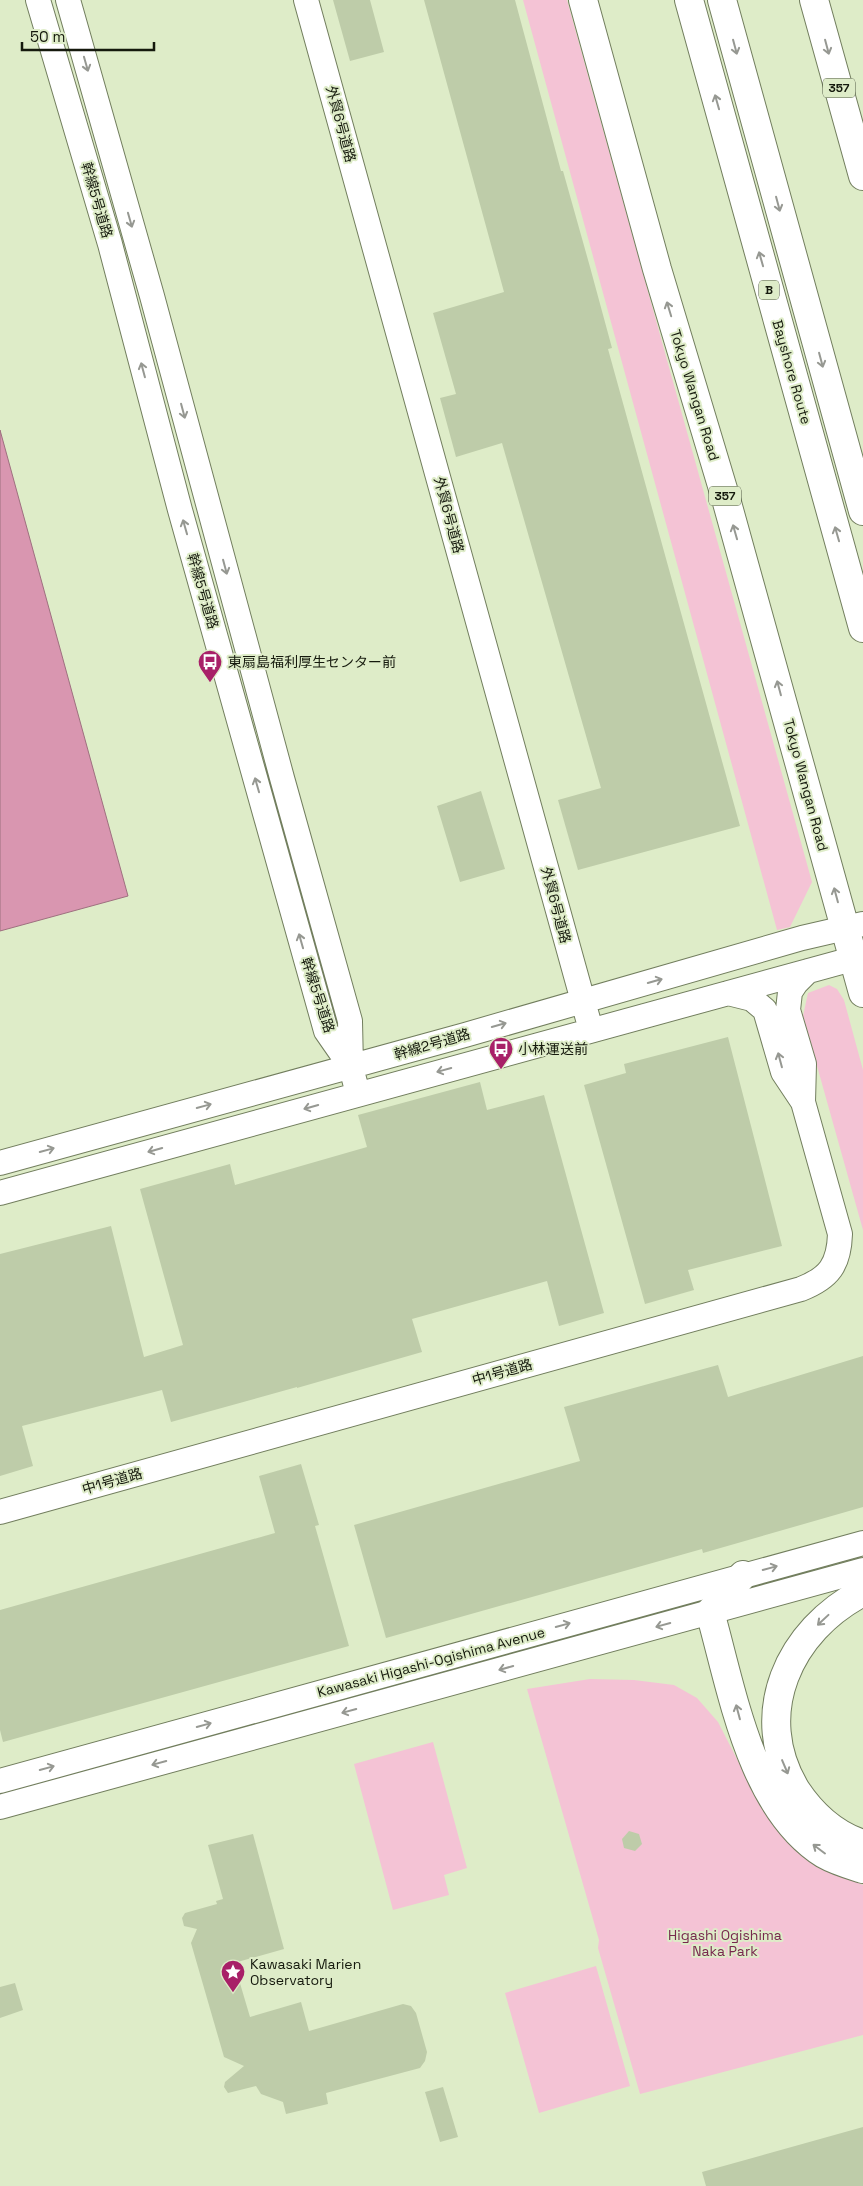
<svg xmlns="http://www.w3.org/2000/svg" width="863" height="2186" font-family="'Space Grotesk','Noto Sans JP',sans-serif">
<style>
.green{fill:#f4c3d5}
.water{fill:#d996b0;stroke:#9e707f}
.building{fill:#becca9}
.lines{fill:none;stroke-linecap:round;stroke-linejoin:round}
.tertiary-casing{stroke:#727e5e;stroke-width:26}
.trunk-casing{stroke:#727e5e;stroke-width:30}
.motorway-casing{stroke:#727e5e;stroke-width:30}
.tertiary{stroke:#fff;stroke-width:24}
.trunk{stroke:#fff;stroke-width:28}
.motorway{stroke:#fff;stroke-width:28}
.oneway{stroke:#969892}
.labels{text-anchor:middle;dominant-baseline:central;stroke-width:4;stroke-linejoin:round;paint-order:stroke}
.shield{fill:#deecc8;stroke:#515845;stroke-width:1}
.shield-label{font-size:12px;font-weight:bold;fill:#15190d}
.street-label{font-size:14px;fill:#15190d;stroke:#deecc8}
.poi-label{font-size:14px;fill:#15190d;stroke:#deecc8;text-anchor:start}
.park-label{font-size:14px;fill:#77284d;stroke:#deecc8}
</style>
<rect width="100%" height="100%" fill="#deecc8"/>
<!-- green -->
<path class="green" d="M 523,0 L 567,0 L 812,882 L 790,927 L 777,930 Z
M 829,985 L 837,989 L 844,1000 L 863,1070 L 863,1230 L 803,1016 L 808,993 Z
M 590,1679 L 634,1680 L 674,1685 L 697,1698 L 718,1722 L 762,1808 L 806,1856 L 863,1885 L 863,2035 L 640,2094 L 598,1948 L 599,1940 L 527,1689 Z
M 433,1742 L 467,1868 L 444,1875 L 449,1895 L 393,1910 L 354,1764 Z
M 596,1966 L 630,2086 L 539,2113 L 505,1993 Z"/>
<!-- water -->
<path class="water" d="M 0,430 L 128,896 L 0,931 Z"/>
<!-- building -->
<path class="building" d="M 333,0 L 370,0 L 384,52 L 350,61 Z
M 424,0 L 515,0 L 561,171 L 563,171 L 590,267 L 612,348 L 608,349 L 740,826 L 578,870 L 558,800 L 601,788 L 502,443 L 456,457 L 440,398 L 456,394 L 433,313 L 504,292 Z
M 481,791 L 505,869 L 460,882 L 437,806 Z
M 728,1037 L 782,1246 L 688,1270 L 694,1290 L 645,1304 L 584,1085 L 626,1073 L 624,1064 Z
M 480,1082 L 487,1110 L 544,1095 L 604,1313 L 559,1326 L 547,1281 L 412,1319 L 422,1352 L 297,1388 L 297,1387 L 171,1422 L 162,1390 L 22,1426 L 33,1466 L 0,1476 L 0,1254 L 111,1226 L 144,1357 L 183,1345 L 140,1189 L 230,1164 L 235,1185 L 367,1147 L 358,1115 Z
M 863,1356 L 863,1507 L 703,1553 L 702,1549 L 386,1638 L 354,1525 L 580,1461 L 564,1407 L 718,1365 L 728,1397 Z
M 301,1464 L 319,1525 L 315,1526 L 349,1646 L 3,1742 L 0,1730 L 0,1610 L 275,1533 L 259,1476 Z
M 629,1831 L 639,1834 L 642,1844 L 635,1851 L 624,1848 L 622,1839 Z
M 253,1834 L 284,1949 L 234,1963 L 250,2017 L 301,2002 L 309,2031 L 403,2004 L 411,2006 L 416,2013 L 427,2052 L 425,2061 L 420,2068 L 326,2093 L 328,2104 L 286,2114 L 283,2102 L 261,2094 L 256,2086 L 228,2093 L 224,2087 L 225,2082 L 244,2066 L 224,2057 L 191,1943 L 197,1929 L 184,1926 L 182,1918 L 185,1913 L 217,1904 L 216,1901 L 223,1899 L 208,1845 Z
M 15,1983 L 23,2010 L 0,2018 L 0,1987 Z
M 443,2087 L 458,2137 L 440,2142 L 425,2092 Z
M 863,2127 L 863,2186 L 706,2186 L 702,2172 Z"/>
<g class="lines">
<defs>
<path id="tertiary" d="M 38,0 L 110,244 L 180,510 L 326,1031 L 351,1067
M 68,0 L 152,296 L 282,778 L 350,1021 L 351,1067 L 358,1094
M 306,0 L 591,1030
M 728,993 L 752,999 L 765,1010 L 783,1072 L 803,1102
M 0,1163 L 465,1035 L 802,938 L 863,924
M 0,1193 L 863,956
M 0,1512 L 801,1289 C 829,1278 839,1265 840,1234 L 803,1102 L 804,1064 L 788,1010 L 790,992 L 796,983 L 808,971
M 0,1781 L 863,1543
M 0,1807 L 863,1570"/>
<path id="trunk" d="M 583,0 L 657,269 L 726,499 L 863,993
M 814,0 L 863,176
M 743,1575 L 710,1612 C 732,1690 751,1808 824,1854 C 836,1861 850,1865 863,1869
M 863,1592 C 789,1630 750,1714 796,1790 C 812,1814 835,1835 863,1844"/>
<path id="motorway" d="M 689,0 L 863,628
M 722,0 L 863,511"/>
</defs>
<!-- tertiary casing -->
<use href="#tertiary" class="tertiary-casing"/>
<!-- trunk casing -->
<use href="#trunk" class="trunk-casing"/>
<!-- motorway casing -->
<use href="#motorway" class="motorway-casing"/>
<!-- tertiary -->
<use href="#tertiary" class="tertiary"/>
<!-- trunk -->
<use href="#trunk" class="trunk"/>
<!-- motorway -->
<use href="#motorway" class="motorway"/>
</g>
<!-- one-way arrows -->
<defs><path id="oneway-shaft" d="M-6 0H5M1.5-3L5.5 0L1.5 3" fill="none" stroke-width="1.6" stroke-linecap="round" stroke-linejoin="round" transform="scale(1.25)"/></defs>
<g class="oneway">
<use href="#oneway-shaft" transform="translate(735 47) rotate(75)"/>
<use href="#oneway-shaft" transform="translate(827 47) rotate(75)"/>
<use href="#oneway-shaft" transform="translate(86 64) rotate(74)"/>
<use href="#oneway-shaft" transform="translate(717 102) rotate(-106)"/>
<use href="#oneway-shaft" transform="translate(778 204) rotate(75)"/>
<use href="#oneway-shaft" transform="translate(130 220) rotate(74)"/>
<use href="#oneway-shaft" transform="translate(761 259) rotate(-106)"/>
<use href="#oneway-shaft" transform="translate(669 309) rotate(-107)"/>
<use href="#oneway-shaft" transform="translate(821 360) rotate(75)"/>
<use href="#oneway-shaft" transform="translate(143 370) rotate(-105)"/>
<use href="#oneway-shaft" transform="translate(183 411) rotate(75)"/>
<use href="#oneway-shaft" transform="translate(185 527) rotate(-106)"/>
<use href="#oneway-shaft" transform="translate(735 532) rotate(-106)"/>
<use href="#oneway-shaft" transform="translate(837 534) rotate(-106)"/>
<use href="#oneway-shaft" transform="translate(225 567) rotate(75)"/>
<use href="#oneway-shaft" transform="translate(779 688) rotate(-105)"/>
<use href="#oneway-shaft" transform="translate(257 785) rotate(-106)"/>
<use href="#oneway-shaft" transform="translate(836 895) rotate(-105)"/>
<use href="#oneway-shaft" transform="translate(301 941) rotate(-106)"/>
<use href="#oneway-shaft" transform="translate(655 981) rotate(-16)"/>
<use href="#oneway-shaft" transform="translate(499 1025) rotate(-16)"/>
<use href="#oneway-shaft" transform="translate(780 1060) rotate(-105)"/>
<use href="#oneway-shaft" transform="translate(444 1070) rotate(165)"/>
<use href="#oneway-shaft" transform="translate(204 1106) rotate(-15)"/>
<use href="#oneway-shaft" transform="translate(311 1107) rotate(164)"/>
<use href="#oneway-shaft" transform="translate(47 1150) rotate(-15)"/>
<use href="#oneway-shaft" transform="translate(155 1150) rotate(164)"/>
<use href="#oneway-shaft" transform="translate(770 1568) rotate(-15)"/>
<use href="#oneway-shaft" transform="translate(823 1620) rotate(137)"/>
<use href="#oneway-shaft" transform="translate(563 1625) rotate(-15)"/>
<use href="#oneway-shaft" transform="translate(663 1625) rotate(165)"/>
<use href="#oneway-shaft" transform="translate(506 1668) rotate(164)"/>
<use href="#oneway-shaft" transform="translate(349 1711) rotate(165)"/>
<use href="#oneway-shaft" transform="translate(738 1712) rotate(-105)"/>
<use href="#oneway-shaft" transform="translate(204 1725) rotate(-15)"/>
<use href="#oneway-shaft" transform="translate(159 1763) rotate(165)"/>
<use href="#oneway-shaft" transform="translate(785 1767) rotate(67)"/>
<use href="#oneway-shaft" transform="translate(47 1768) rotate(-15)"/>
<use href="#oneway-shaft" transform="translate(819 1849) rotate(-143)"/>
</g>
<!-- icons -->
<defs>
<symbol id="bus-pin" viewBox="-11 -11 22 30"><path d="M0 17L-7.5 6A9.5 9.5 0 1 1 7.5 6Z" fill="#a82068" stroke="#deecc8"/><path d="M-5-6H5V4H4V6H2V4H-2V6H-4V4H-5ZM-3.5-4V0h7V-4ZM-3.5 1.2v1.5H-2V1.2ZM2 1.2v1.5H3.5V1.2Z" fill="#fff"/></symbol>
<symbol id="sight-pin" viewBox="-11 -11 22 30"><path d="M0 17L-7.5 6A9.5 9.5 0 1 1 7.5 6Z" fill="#a82068" stroke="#deecc8"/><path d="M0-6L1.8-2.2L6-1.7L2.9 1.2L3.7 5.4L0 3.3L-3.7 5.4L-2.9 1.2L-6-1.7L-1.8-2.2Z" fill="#fff"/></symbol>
</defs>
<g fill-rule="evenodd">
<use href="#bus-pin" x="196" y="648" width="28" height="38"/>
<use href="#bus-pin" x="487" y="1035" width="28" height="38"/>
<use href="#sight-pin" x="219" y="1958" width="28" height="38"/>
</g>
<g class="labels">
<!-- shield labels -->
<g class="shield">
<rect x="823" y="78.5" width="32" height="19" rx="4"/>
<rect x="759" y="280.5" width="20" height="19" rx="4"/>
<rect x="709" y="486.5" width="32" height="19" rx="4"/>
</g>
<g class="shield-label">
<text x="839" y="88">357</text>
<text x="769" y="290">B</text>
<text x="725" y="496">357</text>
</g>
<!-- street labels -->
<g class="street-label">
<text transform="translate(341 124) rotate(75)">外貿6号道路</text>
<text transform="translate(97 200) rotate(74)">幹線5号道路</text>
<text transform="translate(792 372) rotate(74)">Bayshore Route</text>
<text transform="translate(695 395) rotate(73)">Tokyo Wangan Road</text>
<text transform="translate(449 515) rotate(75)">外貿6号道路</text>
<text transform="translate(203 591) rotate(74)">幹線5号道路</text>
<text transform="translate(806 785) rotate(75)">Tokyo Wangan Road</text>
<text transform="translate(556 905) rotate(75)">外貿6号道路</text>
<text transform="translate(318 995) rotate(72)">幹線5号道路</text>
<text transform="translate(432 1044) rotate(-16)">幹線2号道路</text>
<text transform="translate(502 1372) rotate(-16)">中1号道路</text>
<text transform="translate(112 1481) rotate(-16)">中1号道路</text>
<text transform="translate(431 1662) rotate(-15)">Kawasaki Higashi-Ogishima Avenue</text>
</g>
<!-- poi labels -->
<g class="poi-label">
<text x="228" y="662">東扇島福利厚生センター前</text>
<text x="518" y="1049">小林運送前</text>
<text x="250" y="1964">Kawasaki Marien<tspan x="250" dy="16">Observatory</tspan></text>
</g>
<!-- park labels -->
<g class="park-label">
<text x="725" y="1935">Higashi Ogishima<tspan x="725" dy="16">Naka Park</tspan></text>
</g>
</g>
<!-- scale -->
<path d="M22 42v8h132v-8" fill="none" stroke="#15190d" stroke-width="2.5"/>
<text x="30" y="42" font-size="15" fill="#15190d" stroke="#deecc8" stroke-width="4" paint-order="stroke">50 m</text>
</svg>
